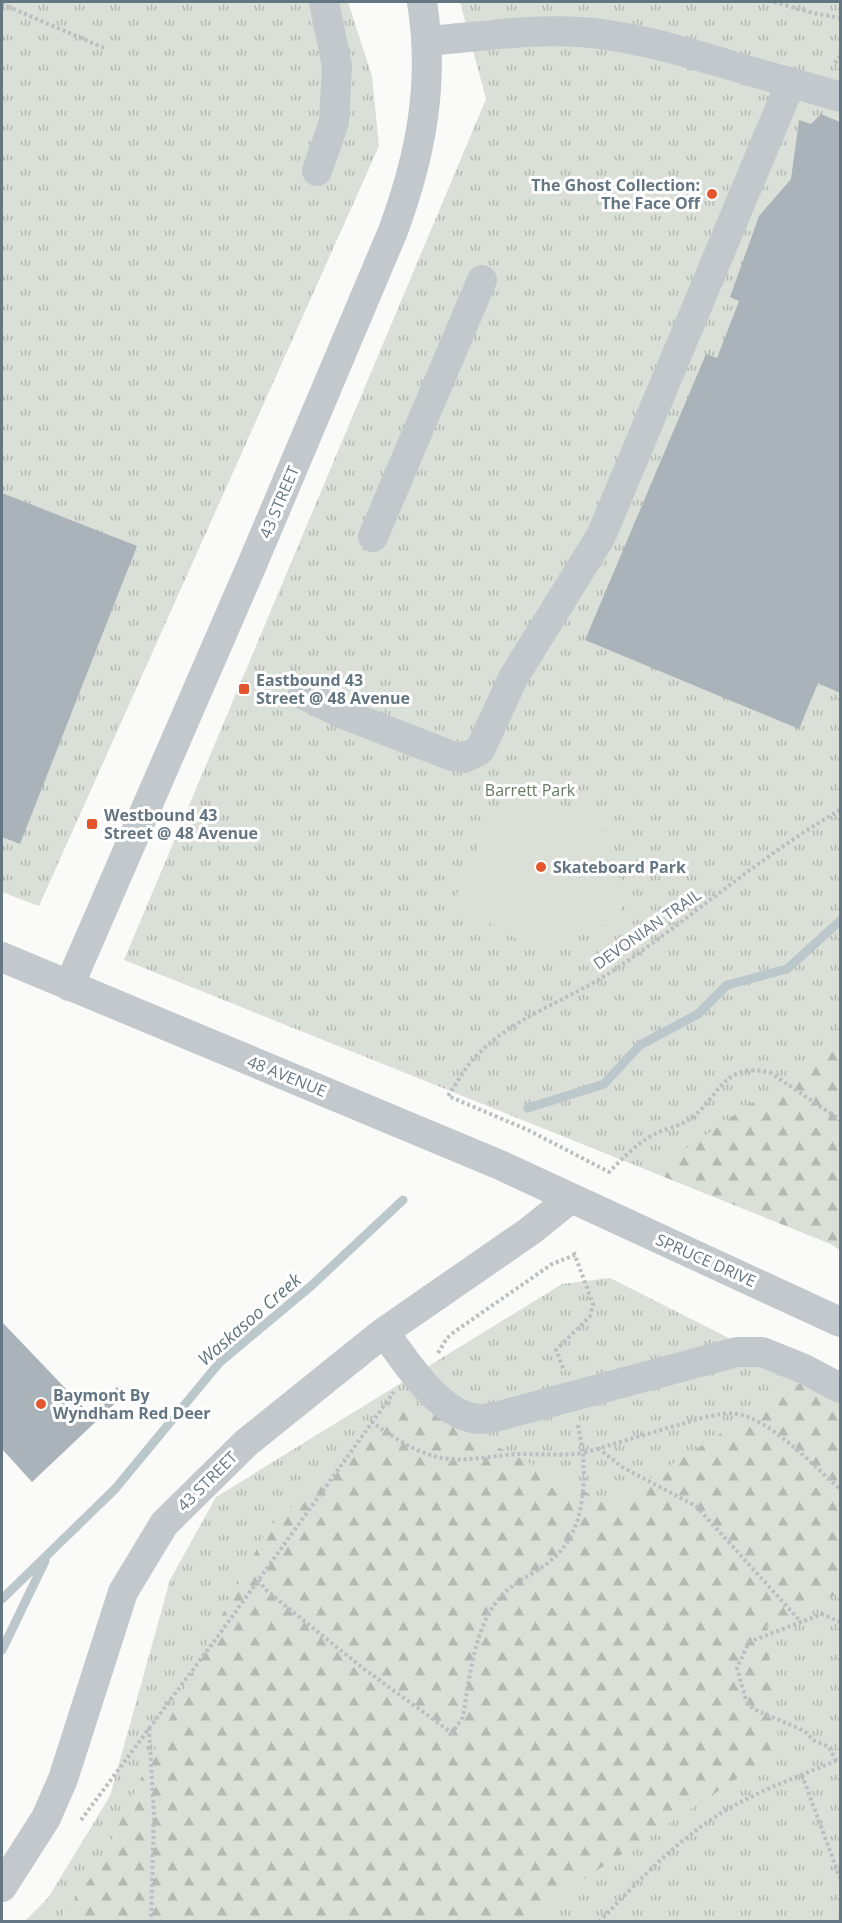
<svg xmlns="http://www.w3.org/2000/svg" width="842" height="1923" font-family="'Open Sans',sans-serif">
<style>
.grass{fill:url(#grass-tufts)}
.forest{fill:url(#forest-firs)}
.garden{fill:#dadfd7}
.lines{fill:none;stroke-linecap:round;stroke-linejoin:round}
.stream{stroke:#bbc7cb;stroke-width:9}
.building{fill:#aab3b9}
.path{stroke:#bbbfc2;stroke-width:4;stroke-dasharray:3 3;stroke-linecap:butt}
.minor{stroke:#c3c8cc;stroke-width:30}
.poi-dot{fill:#e4572e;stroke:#fff;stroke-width:2}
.labels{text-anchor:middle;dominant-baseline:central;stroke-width:6;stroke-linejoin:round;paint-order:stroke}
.poi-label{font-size:16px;font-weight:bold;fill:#657683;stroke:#fff;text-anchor:start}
.street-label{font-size:16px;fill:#657683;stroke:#fff}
.park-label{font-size:16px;fill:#687a64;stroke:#fff}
.water-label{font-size:18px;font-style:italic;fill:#60757c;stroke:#fff}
</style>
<defs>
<pattern id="grass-tufts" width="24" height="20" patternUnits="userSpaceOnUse" patternTransform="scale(1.5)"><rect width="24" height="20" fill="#dadfd7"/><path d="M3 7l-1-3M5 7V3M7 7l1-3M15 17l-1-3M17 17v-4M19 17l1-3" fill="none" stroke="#b4b9b4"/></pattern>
<pattern id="forest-firs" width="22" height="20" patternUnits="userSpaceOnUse" patternTransform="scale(1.5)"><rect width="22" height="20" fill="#dadfd7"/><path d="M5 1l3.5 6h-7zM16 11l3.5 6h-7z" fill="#b4b9b4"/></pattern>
</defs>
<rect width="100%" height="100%" fill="#fafaf8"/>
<!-- grass -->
<path class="grass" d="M 2,2 L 348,2 L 372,76 L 379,146 L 39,906 L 2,892 Z
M 460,2 L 840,2 L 840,1250 L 831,1244 L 124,960 L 486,99 Z
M 610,1278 L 790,1369 L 840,1391 L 840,1921 L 24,1922 L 48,1898 L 110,1796 L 170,1580 L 216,1497 L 562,1284 Z"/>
<!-- forest -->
<path class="forest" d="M 840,1042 L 840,1250 L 831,1244 L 652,1172 Z
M 813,1375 L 840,1401 L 840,1593 L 766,1626 L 779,1748 L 738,1778 L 555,1898 L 528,1921 L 58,1922 L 98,1868 L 194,1668 L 267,1530 L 406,1400 L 609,1504 Z"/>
<!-- garden -->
<path class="garden" d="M 525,796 L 566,816 L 587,814 L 607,833 L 599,844 L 627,890 L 616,922 L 559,936 L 555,950 L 526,947 L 521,941 L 453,903 L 496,806 Z"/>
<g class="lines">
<!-- stream -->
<path class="stream" d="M 528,1108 L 604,1084 L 640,1045 L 698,1014 L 727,985 L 787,969 L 840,921
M 2,1599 L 115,1489 L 220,1362 L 311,1286 L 403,1200
M 2,1650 L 45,1561"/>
</g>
<!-- building -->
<path class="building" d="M 821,114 L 840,122 L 840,693 L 818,683 L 799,729 L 585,640 L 706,354 L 717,358 L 739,301 L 730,297 L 759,216 L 791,179 L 799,120 L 811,124 Z
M 2,493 L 137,546 L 20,844 L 2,837 Z
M 2,1322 L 89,1413 L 117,1387 L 124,1395 L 32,1482 L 2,1449 Z"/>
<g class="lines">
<!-- path -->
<path class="path" d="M 774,2 L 813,13 L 840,18
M 2,4 L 104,48
M 835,63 L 840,56
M 840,810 C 762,855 695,915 620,966 C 575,998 520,1013 480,1052 C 467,1064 458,1081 448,1096 L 528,1130 L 609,1172 C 623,1158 637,1143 655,1134 C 664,1129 676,1127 685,1122 C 718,1104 720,1059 771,1073 L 840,1120
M 438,1353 L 447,1338 L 454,1332 L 552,1264 L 575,1255
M 563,1368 L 556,1350 L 590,1316 L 593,1304 L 573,1250
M 578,1425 L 583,1453 L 705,1417 C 716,1415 726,1412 737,1414 C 770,1419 815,1467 840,1489
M 598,1448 L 622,1467 L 696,1506 L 801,1622
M 258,1580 L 267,1591 L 364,1669 L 452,1733 L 463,1717 C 469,1681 474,1629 498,1600 C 510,1584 530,1576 545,1565 C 582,1539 586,1494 583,1453 C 562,1456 541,1454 519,1454 C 496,1455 473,1461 450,1459 C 422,1457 394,1438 372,1422
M 149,1728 L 154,1814 L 151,1922
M 836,1761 L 829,1747 L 813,1740 L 807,1733 L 798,1728 L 753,1709 L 746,1700 L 737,1668 L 749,1642 L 822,1614 L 840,1622
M 802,1775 L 840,1878
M 81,1820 L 221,1632 L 394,1392
M 599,1922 C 641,1878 685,1831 739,1803 C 771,1786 807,1773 840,1759
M 840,1922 L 840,1919"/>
<!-- minor -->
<path class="minor" d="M 427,41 C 481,37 538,27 592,33 C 645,39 693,54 743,69 C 776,79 808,87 840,97
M 317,171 L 334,122 L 337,66 L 324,2
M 373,537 L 482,280
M 303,694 L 341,713 L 452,756 L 464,758 L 480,750 L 513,678 L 601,536 L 791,82
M 2,957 L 500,1165 L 840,1322
M 69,986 L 251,567 L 393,231 C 421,155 435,83 422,2
M 384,1332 C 405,1360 440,1418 480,1419 C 486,1419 493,1417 499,1416 L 737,1352 L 762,1352 L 804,1369 L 840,1388
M 2,1887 L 46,1818 L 63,1779 L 123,1592 L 164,1524 L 246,1443 L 384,1332 L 530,1231 L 571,1198"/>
</g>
<!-- markers -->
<g class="poi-dot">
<circle cx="712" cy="194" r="6"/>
<rect x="238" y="683" width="12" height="12" rx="3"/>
<rect x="86" y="818" width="12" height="12" rx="3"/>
<circle cx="541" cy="867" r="6"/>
<circle cx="41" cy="1404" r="6"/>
</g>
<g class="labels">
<!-- poi labels -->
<g class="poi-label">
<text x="700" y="185" text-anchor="end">The Ghost Collection:<tspan x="700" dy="18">The Face Off</tspan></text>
<text x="256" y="680">Eastbound 43<tspan x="256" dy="18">Street @ 48 Avenue</tspan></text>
<text x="104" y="815">Westbound 43<tspan x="104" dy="18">Street @ 48 Avenue</tspan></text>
<text x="553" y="867">Skateboard Park</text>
<text x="53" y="1395">Baymont By<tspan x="53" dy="18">Wyndham Red Deer</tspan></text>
</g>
<!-- street labels -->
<g class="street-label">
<text transform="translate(279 502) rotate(-67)">43 STREET</text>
<text transform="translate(647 929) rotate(-35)">DEVONIAN TRAIL</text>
<text transform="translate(287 1076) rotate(22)">48 AVENUE</text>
<text transform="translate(706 1260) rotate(24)">SPRUCE DRIVE</text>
<text transform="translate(207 1481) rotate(-45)">43 STREET</text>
</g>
<!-- park labels -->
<g class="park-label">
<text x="530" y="790">Barrett Park</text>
</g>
<!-- water labels -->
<g class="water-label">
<text transform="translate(249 1319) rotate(-41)">Waskasoo Creek</text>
</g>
</g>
<!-- border -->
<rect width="842" height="1923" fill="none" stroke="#657683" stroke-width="6"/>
</svg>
